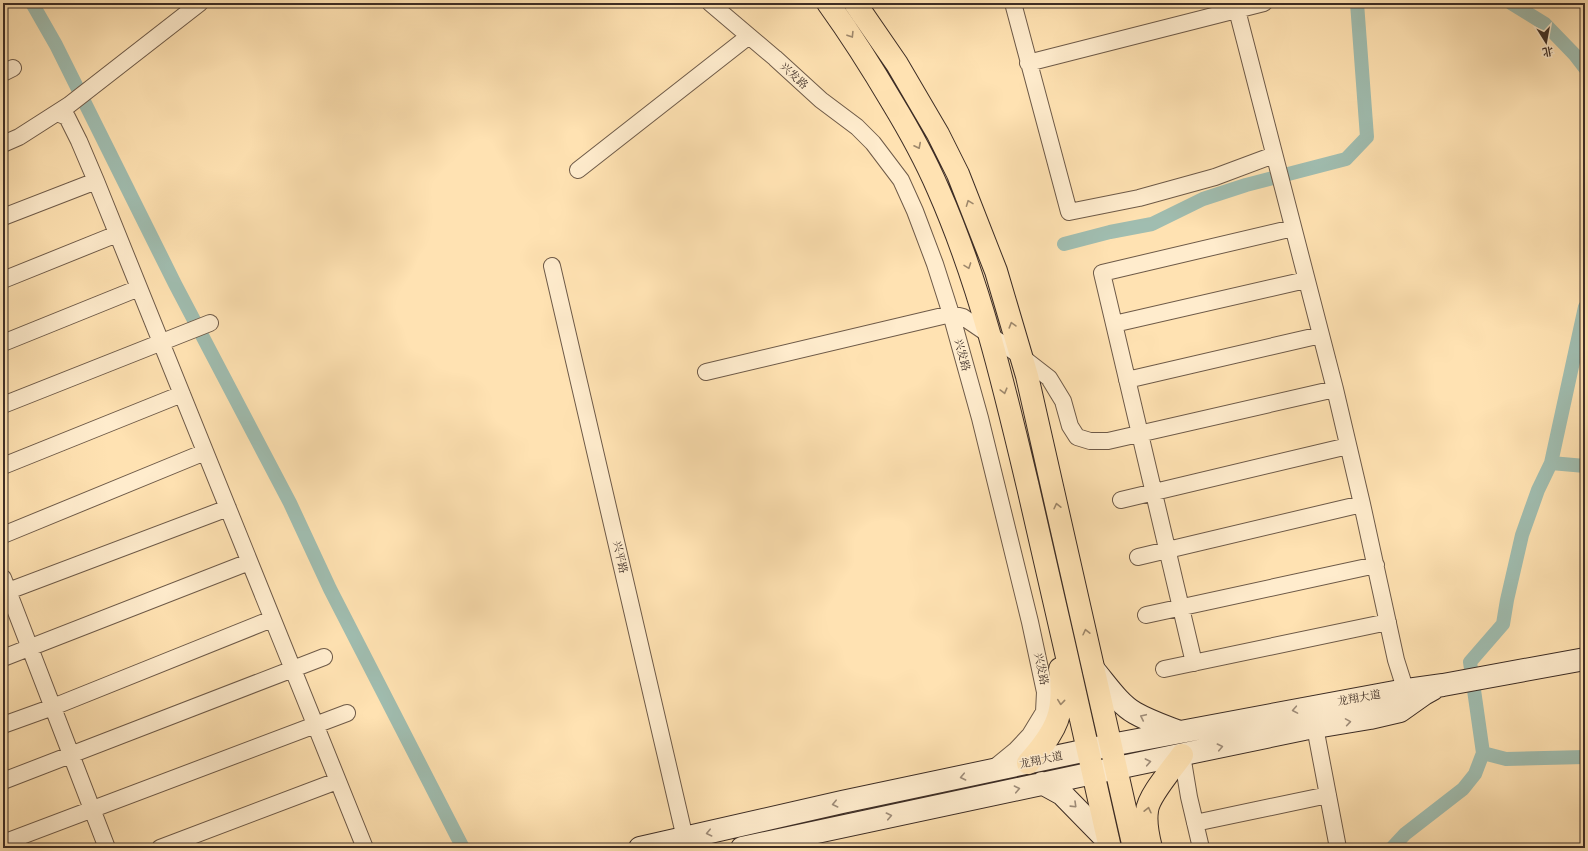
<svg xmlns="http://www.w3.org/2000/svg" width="1588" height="851" font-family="Alegreya,'Noto Serif SC',serif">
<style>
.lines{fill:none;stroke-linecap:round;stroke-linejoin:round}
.canal{stroke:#a0bdb0;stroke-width:14}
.minor-casing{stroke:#6e5a48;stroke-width:18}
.secondary-casing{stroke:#3d2d25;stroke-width:24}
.primary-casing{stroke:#3d2d25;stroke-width:24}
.minor{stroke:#ffeccd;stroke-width:16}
.secondary{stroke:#ffeccd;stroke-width:22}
.primary{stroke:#ffe2b2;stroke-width:22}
.oneway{stroke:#9e886c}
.oneway2{stroke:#9e8c79}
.labels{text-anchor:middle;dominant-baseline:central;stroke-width:3;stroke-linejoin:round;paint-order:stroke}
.street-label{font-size:11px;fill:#3d2d25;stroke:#ffeccd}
</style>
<rect width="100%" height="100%" fill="#ffe2b2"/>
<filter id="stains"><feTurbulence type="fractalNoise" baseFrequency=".005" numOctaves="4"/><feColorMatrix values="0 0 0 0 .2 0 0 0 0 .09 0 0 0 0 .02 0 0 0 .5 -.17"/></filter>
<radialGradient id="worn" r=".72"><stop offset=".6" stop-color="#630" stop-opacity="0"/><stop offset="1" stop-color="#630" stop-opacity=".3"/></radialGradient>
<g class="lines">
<!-- canal -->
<path class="canal" d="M 32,3 L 56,45 L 175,284 L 290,503 L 330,589 L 463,848
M 1511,3 L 1545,24 L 1575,55 L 1585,68
M 1064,244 L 1110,232 L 1152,224 L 1203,199 L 1246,185 L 1346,159 L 1367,137 L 1357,3
M 1551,463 L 1585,466
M 1483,753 L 1506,759 L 1585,757
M 1392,848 L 1405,834 L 1463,789 L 1475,774 L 1483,753 L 1470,662 L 1503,624 L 1507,600 L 1522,535 L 1538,490 L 1551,463 L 1585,307"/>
<defs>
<path id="minor" d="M 710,3 L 775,58 L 821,100 L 857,127 L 873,143 L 901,180 L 915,211 L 935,264 L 951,314 L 980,418 L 1030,622 L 1045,692 L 1044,712 L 1030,735 L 1016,750 L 994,768
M 1013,3 L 1069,212 L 1139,198 L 1215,177 L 1274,155
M 1237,10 L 1335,389 L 1362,504 L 1396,660 L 1409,701
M 1028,63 L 1264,3
M 3,73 L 13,68
M 57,113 L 67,117 L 79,141 L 96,181 L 365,848
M 3,144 L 19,137 L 69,105 L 200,3
M 578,170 L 749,36
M 3,217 L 96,181
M 552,266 L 687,847
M 3,280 L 117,234
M 1114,324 L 1306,280
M 3,343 L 139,288
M 706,372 L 951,314 L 963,317 L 1022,357 L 1049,378 L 1063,401 L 1070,426 L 1077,437 L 1090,441 L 1108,441 L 1335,389
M 1127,380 L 1321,335
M 3,405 L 210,323
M 3,466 L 182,394
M 1121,500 L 1348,446
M 3,535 L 205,452
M 1138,557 L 1362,504
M 3,578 L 107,848
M 3,593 L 228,508
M 1146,615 L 1376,565
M 3,658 L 249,562
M 1194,663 L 1102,273 L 1293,228
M 1164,669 L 1388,622
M 3,725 L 53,707 L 272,619
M 1315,727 L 1338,848
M 1182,755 L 1189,797 L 1201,848
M 3,781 L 324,657
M 1195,823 L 1328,795
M 3,843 L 347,713
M 160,848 L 337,781"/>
<path id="secondary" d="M 1094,670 C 1106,684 1119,704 1135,713 C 1149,721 1164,726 1179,732
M 1042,783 L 1062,794 L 1108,841
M 640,848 L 842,802 L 1111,745 L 1400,691 L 1443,685 L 1585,659
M 742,848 L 1093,773 L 1304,729 L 1370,718 L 1400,711 L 1424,694 L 1433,689"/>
<path id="primary" d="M 828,3 C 851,35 872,68 892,102 C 909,130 925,159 938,189 C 980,284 1004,386 1028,487 C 1056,607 1083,728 1110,848
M 855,3 L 897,64 L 938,134 L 958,174 L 996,271 L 1027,376 L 1134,848
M 1028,763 C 1057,731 1066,712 1060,669
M 1151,848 C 1148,836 1145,823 1147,811 C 1148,796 1173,768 1182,755"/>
</defs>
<!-- minor casing -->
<use href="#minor" class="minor-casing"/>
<!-- secondary casing -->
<use href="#secondary" class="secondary-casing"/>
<!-- primary casing -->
<use href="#primary" class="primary-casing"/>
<!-- minor -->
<use href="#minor" class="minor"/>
<!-- secondary -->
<use href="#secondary" class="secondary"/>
<!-- primary -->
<use href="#primary" class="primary"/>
</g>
<!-- one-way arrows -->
<defs><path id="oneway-chevron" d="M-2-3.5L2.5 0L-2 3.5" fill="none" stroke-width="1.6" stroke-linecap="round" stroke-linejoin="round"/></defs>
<g class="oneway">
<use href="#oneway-chevron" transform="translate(851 35) rotate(58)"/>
<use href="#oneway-chevron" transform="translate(918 146) rotate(63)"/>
<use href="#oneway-chevron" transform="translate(969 203) rotate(-111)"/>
<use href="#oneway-chevron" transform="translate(968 266) rotate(70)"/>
<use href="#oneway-chevron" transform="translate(1012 325) rotate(-106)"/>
<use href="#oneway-chevron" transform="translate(1004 391) rotate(75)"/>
<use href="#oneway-chevron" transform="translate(1057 506) rotate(-103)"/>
<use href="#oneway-chevron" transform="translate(1086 632) rotate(-103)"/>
<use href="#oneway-chevron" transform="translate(1061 702) rotate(96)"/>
<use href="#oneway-chevron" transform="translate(1148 810) rotate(-77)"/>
</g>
<g class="oneway2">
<use href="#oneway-chevron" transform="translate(1295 710) rotate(170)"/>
<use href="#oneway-chevron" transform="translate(1143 717) rotate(-155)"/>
<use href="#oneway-chevron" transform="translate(1348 722) rotate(-9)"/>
<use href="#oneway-chevron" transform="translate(1220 747) rotate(-12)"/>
<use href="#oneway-chevron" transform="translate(1148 762) rotate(-11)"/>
<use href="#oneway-chevron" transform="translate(963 777) rotate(168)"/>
<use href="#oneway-chevron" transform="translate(1017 789) rotate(-12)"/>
<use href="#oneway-chevron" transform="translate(835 804) rotate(167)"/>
<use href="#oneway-chevron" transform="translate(1074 805) rotate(44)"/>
<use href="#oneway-chevron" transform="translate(889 816) rotate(-12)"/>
<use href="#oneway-chevron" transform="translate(709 833) rotate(167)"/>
</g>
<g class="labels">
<!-- street labels -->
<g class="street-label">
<text transform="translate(794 76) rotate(43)">兴发路</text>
<text transform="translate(962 355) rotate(75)">兴发路</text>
<text transform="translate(620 557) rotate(77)">兴平路</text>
<text transform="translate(1041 669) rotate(78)">兴发路</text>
<text transform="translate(1359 698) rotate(-10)">龙翔大道</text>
<text transform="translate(1041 760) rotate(-12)">龙翔大道</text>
</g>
</g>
<!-- margin -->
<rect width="1588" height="851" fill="none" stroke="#ffe2b2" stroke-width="16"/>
<rect x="4" y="4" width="1580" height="843" fill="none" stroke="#3d2d25" stroke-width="2"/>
<rect x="8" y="8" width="1572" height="835" fill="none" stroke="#3d2d25"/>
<!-- north arrow -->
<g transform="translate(1546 42) rotate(169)" stroke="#ffeccd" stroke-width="3" paint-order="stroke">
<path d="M0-3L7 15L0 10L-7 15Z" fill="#3d2d25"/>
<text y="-6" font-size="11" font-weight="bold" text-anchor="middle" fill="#3d2d25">北</text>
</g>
<rect width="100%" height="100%" filter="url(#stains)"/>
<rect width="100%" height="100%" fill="url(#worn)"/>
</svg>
